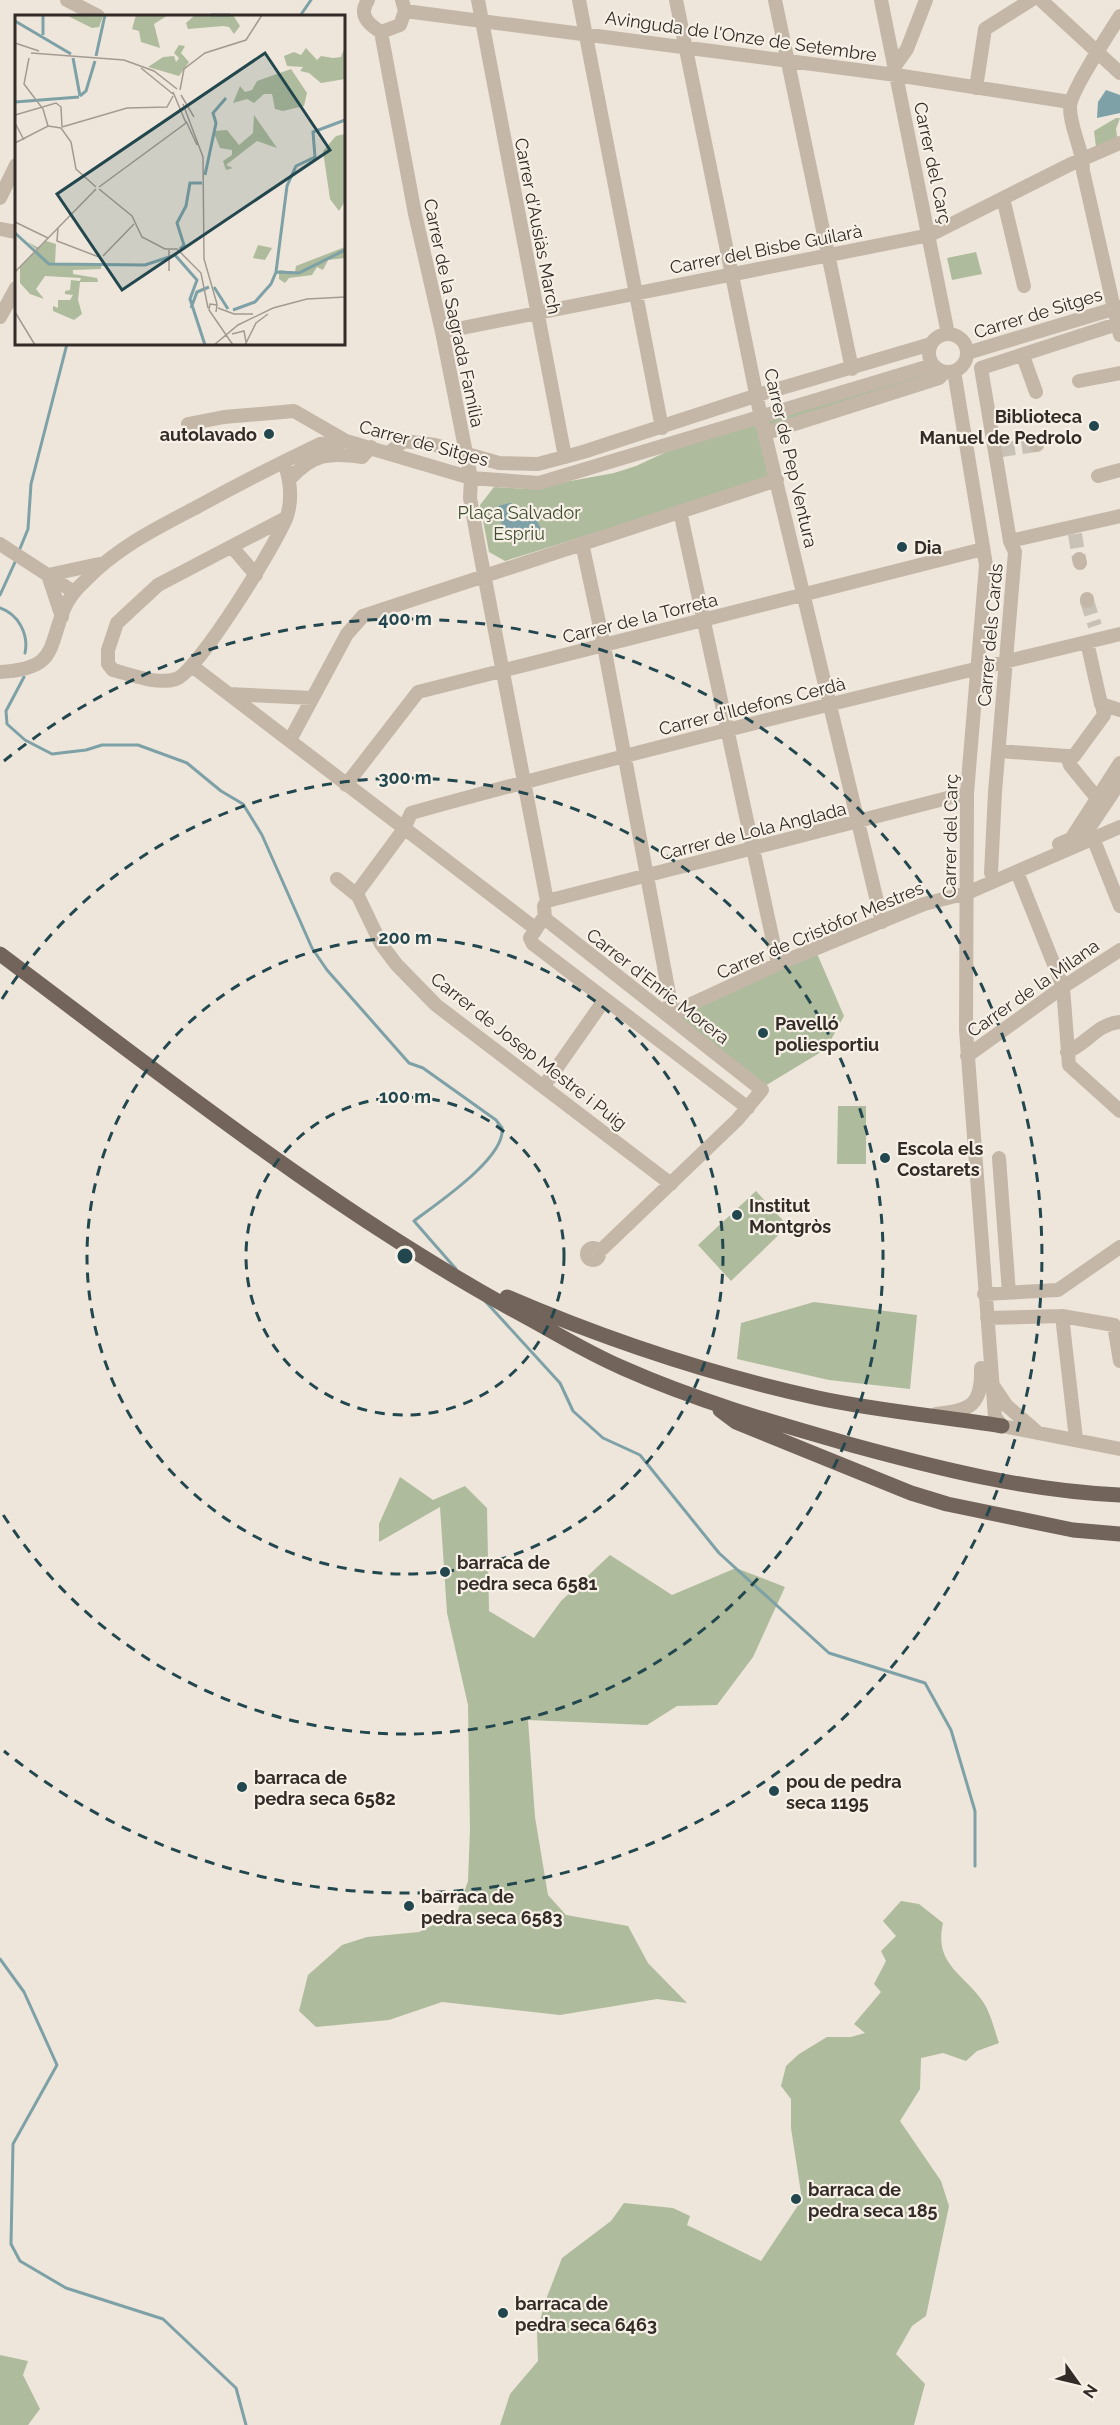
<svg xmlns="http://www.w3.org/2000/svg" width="1120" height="2425" font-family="Raleway,sans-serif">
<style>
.green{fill:#aebb9c}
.water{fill:#7da1a7}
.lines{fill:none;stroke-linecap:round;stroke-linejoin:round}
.stream{stroke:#7da1a7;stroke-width:3}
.minor-tunnel{stroke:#c8c1b6;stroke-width:14;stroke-dasharray:14 7;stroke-linecap:butt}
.minor{stroke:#c4b7a8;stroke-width:14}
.major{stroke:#72645a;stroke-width:15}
.ring{fill:none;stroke:#22474e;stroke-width:3;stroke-dasharray:10 8}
.poi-dot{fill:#22474e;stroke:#f6f0e6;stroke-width:2}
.labels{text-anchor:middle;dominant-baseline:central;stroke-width:4.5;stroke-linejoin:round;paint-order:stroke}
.street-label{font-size:18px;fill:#322b27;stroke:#f6f0e6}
.poi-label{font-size:18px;font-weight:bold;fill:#322b27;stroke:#f6f0e6;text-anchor:start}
.park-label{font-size:18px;fill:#3f4d2e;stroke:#f6f0e6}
.inset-river{fill:none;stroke:#7da1a7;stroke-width:3}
.inset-road{fill:none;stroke:#a39b92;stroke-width:1.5}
.view{fill:#22474e;fill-opacity:0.15;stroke:#22474e;stroke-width:3}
.inset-edge{fill:none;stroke:#322b27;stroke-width:3}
.centre{fill:#22474e;stroke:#f6f0e6;stroke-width:3}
.ring-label{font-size:18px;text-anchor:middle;font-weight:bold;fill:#22474e;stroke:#f6f0e6;stroke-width:4.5;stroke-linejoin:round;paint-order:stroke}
</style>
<rect width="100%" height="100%" fill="#eee6da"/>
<!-- green -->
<path class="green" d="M 1116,118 L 1120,118 L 1116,129 L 1118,143 L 1096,147 L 1094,131 Z
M 976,252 L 982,274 L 952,280 L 947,258 Z
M 932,370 L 935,373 L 768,430 L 766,422 Z
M 760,423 L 774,477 L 505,561 L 489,552 L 480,505 L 494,487 L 527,489 L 614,473 L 636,466 L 666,452 Z
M 815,949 L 844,1016 L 826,1049 L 760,1089 L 670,1016 Z
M 838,1106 L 866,1106 L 866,1164 L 837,1164 Z
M 756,1191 L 788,1226 L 731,1281 L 698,1245 Z
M 814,1302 L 917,1315 L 910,1389 L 829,1380 L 737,1359 L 741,1323 Z
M 400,1477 L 433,1500 L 465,1486 L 487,1508 L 489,1611 L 534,1638 L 561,1601 L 610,1555 L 672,1595 L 736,1568 L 785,1587 L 753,1657 L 717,1705 L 677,1706 L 647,1725 L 528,1720 L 535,1817 L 548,1895 L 566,1915 L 628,1926 L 648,1963 L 687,2003 L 657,1999 L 560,2015 L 442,2002 L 389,2020 L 316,2027 L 299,2011 L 308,1975 L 342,1945 L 367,1937 L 419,1932 L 457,1913 L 468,1881 L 470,1829 L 468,1705 L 447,1613 L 440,1507 L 379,1542 L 379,1524 Z
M 901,1901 L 919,1904 L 943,1923 C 934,1963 961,1972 981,1999 C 990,2010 994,2029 999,2043 L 977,2051 L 966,2061 L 943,2053 L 921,2058 L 920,2089 L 900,2121 L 941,2181 L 949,2206 L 926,2316 L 912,2326 L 896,2354 L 925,2384 L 914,2425 L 500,2425 L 510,2394 L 538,2361 L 537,2332 L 545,2302 L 562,2258 L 611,2221 L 624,2203 L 673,2208 L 690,2216 L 687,2225 L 761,2261 L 797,2207 L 801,2193 L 791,2128 L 791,2099 L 781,2086 L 786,2066 L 799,2054 L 827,2037 L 851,2037 L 865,2033 L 854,2024 L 881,1992 L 874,1984 L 886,1961 L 881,1951 L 896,1936 L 883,1921 Z
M 0,2355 L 28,2361 L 23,2375 L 40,2409 L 28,2425 L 0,2425 Z"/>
<!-- water -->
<path class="water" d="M 1106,90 L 1120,95 L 1120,113 L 1097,118 L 1098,102 Z
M 510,503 C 525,509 535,514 541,529 L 518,535 L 503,531 L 498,506 Z"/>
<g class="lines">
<!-- stream -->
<path class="stream" d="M 300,16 L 311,0
M 19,551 L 28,529 L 31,484 L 67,344
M 0,595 L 16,560
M 0,608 C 18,614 29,634 25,653
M 24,677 L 6,711 L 7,724 L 25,740 L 52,754 L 86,750 L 102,745 L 138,745 L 187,763 L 221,791 L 243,804 L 262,835 L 312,948 L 327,970 L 409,1063 L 423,1068 L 496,1120 L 502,1128 C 506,1158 436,1204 414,1221 L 456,1269
M 485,1301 L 560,1383 L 573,1411 L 603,1438 L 640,1455 L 719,1553 L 829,1653 L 925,1683 L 951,1730 L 975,1811 L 975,1866
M 0,1959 L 24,1992 L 57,2065 L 13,2144 L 11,2244 L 20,2261 L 66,2288 L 163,2319 L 236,2388 L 246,2425"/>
<!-- minor-tunnel -->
<path class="minor-tunnel" d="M 1001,450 L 1036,445
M 1075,534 L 1079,559
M 1087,601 L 1095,626"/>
<!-- minor -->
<path class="minor" d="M 67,0 L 98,16
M 368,0 C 358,15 368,24 381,32 L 400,25 L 405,11 L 402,0
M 478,0 L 565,457
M 579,0 L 662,428
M 676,0 L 761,418 L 882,922
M 775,0 L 852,369
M 881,0 L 948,334
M 1041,0 L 1120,73
M 405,11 L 896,75 L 1070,102
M 1120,16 C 1110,32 1070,92 1070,107 C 1070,130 1083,147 1083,171 L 1120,335
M 381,32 L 415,214 L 442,332 L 471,478 L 470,498 L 479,548 L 547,901 L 544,906 L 545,918
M 895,66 L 907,49 L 926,0
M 976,88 L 985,29 L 1031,0
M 0,198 L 16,165
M 1003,198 L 1024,286
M 0,229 L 16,232
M 0,317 L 16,288
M 442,332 L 930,235 L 1069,165 L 1120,143
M929 353a19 19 0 1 1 38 0a19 19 0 1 1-38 0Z
M 967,353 L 1120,307
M 1023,356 L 1036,392
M 954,371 L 986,565 L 967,793 L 966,1030 L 995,1417 L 1002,1426 L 1120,1449
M 1079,381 L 1120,373
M 188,424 L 224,417 L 294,411 L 346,441
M 766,433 L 939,378 L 945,372
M 1036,445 L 1037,445
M 390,452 L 404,441 L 435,445 L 499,463 L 538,464 L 583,452 L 758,395 L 931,344
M 284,462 C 290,479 293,497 287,516 C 279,540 197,673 176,679 C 157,685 132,675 113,670 L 108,664 L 108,650 L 117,623 L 158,585 L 286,518
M 1098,476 L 1120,470
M 290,479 C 312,454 329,452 362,457 L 371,447
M 680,511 L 778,964
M 1010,541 L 1120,516
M 582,543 L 604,646 L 670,999 L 670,1016
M 0,544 L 74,592
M 232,547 L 256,575
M 1079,559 L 1080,563
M 48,575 L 99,564
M 48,575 L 62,617
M 1087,599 L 1087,601
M 1087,642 L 1101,704 L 1120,710
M 192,666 L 536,929
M 0,672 C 56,669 48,650 64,609 C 69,597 77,588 86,580 C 118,547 157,528 197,507 C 237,485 278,464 320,444 L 346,441 L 471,478 L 539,483 L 933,365
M 229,694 L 312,698
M 290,740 L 347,634 L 363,616 L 777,480
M 999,751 L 1067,756 L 1070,765 L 1096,797
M 1067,756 L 1074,756 L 1104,715 L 1102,705
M 346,785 L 418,692 L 983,549
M 1093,838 L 1120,906
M 1079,843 L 1120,782
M 1059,844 L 1071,839 L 1120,763
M 1017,872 L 1063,987 L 1069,1065 L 1120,1111
M 991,873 L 995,792 L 1015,552 L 1010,541 L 981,368 L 1117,324
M 337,879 L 358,896 L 381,944 L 396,964 L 436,1005 L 671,1184
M 356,894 L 404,829 L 411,813 C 646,748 883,691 1120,634
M 547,901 L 967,793
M 670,1016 L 689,1005 L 778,964 L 924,904 L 967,893 L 1120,827
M 1067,1052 C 1088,1043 1097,1024 1120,1022
M 967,1056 L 1063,987 L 1120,950
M 544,1086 L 605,999
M 999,1158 L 1009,1293
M587 1254a6 6 0 1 1 12 0a6 6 0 1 1-12 0Z
M 599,1252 L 737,1120 L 762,1090 L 548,921 L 542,920 L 530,938 L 533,944 L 748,1108
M 1058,1290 L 1120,1247
M 984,1294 L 1058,1290
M 1062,1316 L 1076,1439
M 987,1318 L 1062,1316 L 1114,1325 L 1120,1361
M 992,1384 L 1006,1405 L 1036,1431
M 936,1414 C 971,1411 982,1405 981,1368"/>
<!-- major -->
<path class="major" d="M 0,954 C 171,1082 339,1216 528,1318 C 559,1335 590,1354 623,1368 C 697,1401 775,1423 852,1445 C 940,1469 1028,1491 1120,1495
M 507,1297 C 607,1340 712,1375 818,1398 C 878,1411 940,1416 1002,1426
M 720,1410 L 736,1422 L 911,1493 L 947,1504 L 1073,1530 L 1120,1534"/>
</g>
<!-- distance rings -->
<g class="ring">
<circle cx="405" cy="1256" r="159"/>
<circle cx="405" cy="1256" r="318"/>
<path d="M2 999A478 478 0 1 1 2 1513"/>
<path d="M4 761A637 637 0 1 1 4 1751"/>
</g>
<!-- markers -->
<g class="poi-dot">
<circle cx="1094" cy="426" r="6"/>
<circle cx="269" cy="434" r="6"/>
<circle cx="902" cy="547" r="6"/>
<circle cx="763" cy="1033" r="6"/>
<circle cx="885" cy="1158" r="6"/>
<circle cx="737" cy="1215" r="6"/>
<circle cx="445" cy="1572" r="6"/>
<circle cx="242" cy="1787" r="6"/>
<circle cx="774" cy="1791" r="6"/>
<circle cx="409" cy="1906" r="6"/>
<circle cx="796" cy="2199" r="6"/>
<circle cx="503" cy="2313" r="6"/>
</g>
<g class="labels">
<!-- street labels -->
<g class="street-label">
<text transform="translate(741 36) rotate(8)">Avinguda de l'Onze de Setembre</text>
<text transform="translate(933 163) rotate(78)">Carrer del Carç</text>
<text transform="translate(538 226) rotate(79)">Carrer d'Ausiàs March</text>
<text transform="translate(766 249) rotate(-11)">Carrer del Bisbe Guilarà</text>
<text transform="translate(454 313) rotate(78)">Carrer de la Sagrada Família</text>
<text transform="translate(1038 313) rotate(-17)">Carrer de Sitges</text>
<text transform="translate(424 443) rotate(15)">Carrer de Sitges</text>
<text transform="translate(791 458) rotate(77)">Carrer de Pep Ventura</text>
<text transform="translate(640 618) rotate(-14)">Carrer de la Torreta</text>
<text transform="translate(990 635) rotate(-85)">Carrer dels Cards</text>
<text transform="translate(752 706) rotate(-14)">Carrer d'Ildefons Cerdà</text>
<text transform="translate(753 831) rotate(-14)">Carrer de Lola Anglada</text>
<text transform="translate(950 836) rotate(-89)">Carrer del Carç</text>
<text transform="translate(820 930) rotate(-23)">Carrer de Cristòfor Mestres</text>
<text transform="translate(658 986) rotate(38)">Carrer d'Enric Morera</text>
<text transform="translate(1033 988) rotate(-35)">Carrer de la Milana</text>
<text transform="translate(529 1051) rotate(38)">Carrer de Josep Mestre i Puig</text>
</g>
<!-- poi labels -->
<g class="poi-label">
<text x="1082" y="416" text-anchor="end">Biblioteca<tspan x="1082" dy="21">Manuel de Pedrolo</tspan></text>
<text x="257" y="434" text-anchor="end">autolavado</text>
<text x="914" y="547">Dia</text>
<text x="775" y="1023">Pavelló<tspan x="775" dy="21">poliesportiu</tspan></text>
<text x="897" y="1148">Escola els<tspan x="897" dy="21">Costarets</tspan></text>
<text x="749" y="1205">Institut<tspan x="749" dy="21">Montgròs</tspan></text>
<text x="457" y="1562">barraca de<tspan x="457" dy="21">pedra seca 6581</tspan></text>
<text x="254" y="1777">barraca de<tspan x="254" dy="21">pedra seca 6582</tspan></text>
<text x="786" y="1781">pou de pedra<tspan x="786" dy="21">seca 1195</tspan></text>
<text x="421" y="1896">barraca de<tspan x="421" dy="21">pedra seca 6583</tspan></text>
<text x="808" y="2189">barraca de<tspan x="808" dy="21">pedra seca 185</tspan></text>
<text x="515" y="2303">barraca de<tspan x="515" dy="21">pedra seca 6463</tspan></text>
</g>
<!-- park labels -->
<g class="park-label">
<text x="519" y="512">Plaça Salvador<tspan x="519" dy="21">Espriu</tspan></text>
</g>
</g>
<!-- overview -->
<g transform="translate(15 15)">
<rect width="330" height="330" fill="#eee6da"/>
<path d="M 51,0 L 88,0 L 88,1 L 84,12 L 77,13 ZM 121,0 L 153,0 L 139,9 L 145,33 L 126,27 L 124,16 L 117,14 ZM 180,0 L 218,0 L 225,11 L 219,19 L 214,12 L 208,11 L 173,14 L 171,8 ZM 164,30 L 170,31 L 166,38 L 174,47 L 164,61 L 133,52 L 148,42 L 159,41 L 161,47 L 164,43 L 159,38 ZM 330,31 L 330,64 L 306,68 L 294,58 L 285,56 L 288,52 L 272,51 L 269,41 L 279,37 L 286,40 L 291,33 L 302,45 L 306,41 L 318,43 L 326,42 ZM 276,54 L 292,78 L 289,91 L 268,96 L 260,94 L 257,79 L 249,79 L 239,88 L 232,84 L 218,88 L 225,71 L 230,77 L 237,75 L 242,66 ZM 239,100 L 262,133 L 242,126 L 211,150 L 218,153 L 211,155 L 208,146 L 217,140 L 217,135 L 205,133 L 198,116 L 212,115 L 224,130 L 238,118 ZM 330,119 L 330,186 L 324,196 L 315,184 L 308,136 L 321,121 ZM 31,226 L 41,229 L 40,248 L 86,250 L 86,254 L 58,255 L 58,259 L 82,263 L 83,267 L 65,267 L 63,285 L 67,299 L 59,305 L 38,296 L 38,291 L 43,293 L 43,285 L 55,285 L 58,280 L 50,279 L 50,276 L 55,275 L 56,265 L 65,266 L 66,263 L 30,261 L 21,274 L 29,284 L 15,279 L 5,268 L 5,252 L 22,235 L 13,227 L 24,233 ZM 243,230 L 257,233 L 250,245 L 238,243 ZM 330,232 L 330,243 L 313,245 L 308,255 L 302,252 L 297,260 L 274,263 L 270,268 L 264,264 L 264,255 L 280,257 L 281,251 Z" fill="#aebb9c"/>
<path class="inset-river" d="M 28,0 L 28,20M 196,0 L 215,0M 0,6 L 56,39M 81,41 L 90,0M 58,43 L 65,81M 65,81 L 71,76 L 80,46M 0,87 L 64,82M 190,160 L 201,108 L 198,98 L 211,83M 0,218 L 34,249 L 130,250 L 160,240 L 182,265 L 175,284 L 190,330M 165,234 L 169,230 L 162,208 L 171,191 L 175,168 L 187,168M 262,257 L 284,258 L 330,235M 199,272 L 213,294M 176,293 L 182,277 L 194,272M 218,295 L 240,287 L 256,269 L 261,257 L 272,171 L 281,151 L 300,142 L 298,117 L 330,105"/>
<path class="inset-road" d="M 0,28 L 24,36M 16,38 L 109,45 L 139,56 L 162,74M 14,43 L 9,69 L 28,94 L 33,111M 126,53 L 158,79M 165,75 L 169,54 L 190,38 L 231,25 L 247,0M 166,80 L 179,102M 168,89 L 188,142 L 189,244 L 202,289M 0,100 L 41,88 L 46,92 L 47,112M 171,106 L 182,130M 0,108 L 9,125M 47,112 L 112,93 L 152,92 L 158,81M 0,128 L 33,111 L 46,113 L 56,127 L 61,154 L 81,172M 84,172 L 171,108 L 158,77M 84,174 L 117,201 L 127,222 L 150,234 L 162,234 L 186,258 L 193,293M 0,207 L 33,223M 43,213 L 42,226 L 84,242M 154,235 L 154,256M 88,241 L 119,209M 0,257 L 81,174M 203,293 L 219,299 L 238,299M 0,297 L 20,330M 201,297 L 202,290 L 195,289 L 194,295 L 218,330M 217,319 L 229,316 L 231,327M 199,330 L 223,310 L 258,293 L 292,284 L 330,282M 230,330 L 241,308 L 253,299"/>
<path class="view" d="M 250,38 L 315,135 L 107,275 L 42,179 Z"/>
<rect width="330" height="330" class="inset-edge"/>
</g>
<circle cx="405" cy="1256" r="9" class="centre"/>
<g class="ring-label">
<text x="405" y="625">400 m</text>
<text x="405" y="784">300 m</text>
<text x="405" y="944">200 m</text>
<text x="405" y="1103">100 m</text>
</g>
<!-- north arrow -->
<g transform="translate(1078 2383) rotate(124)" stroke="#f6f0e6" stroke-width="4.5" paint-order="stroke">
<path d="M0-4.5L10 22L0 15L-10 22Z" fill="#322b27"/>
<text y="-9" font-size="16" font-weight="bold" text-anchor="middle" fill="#322b27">N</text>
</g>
</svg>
